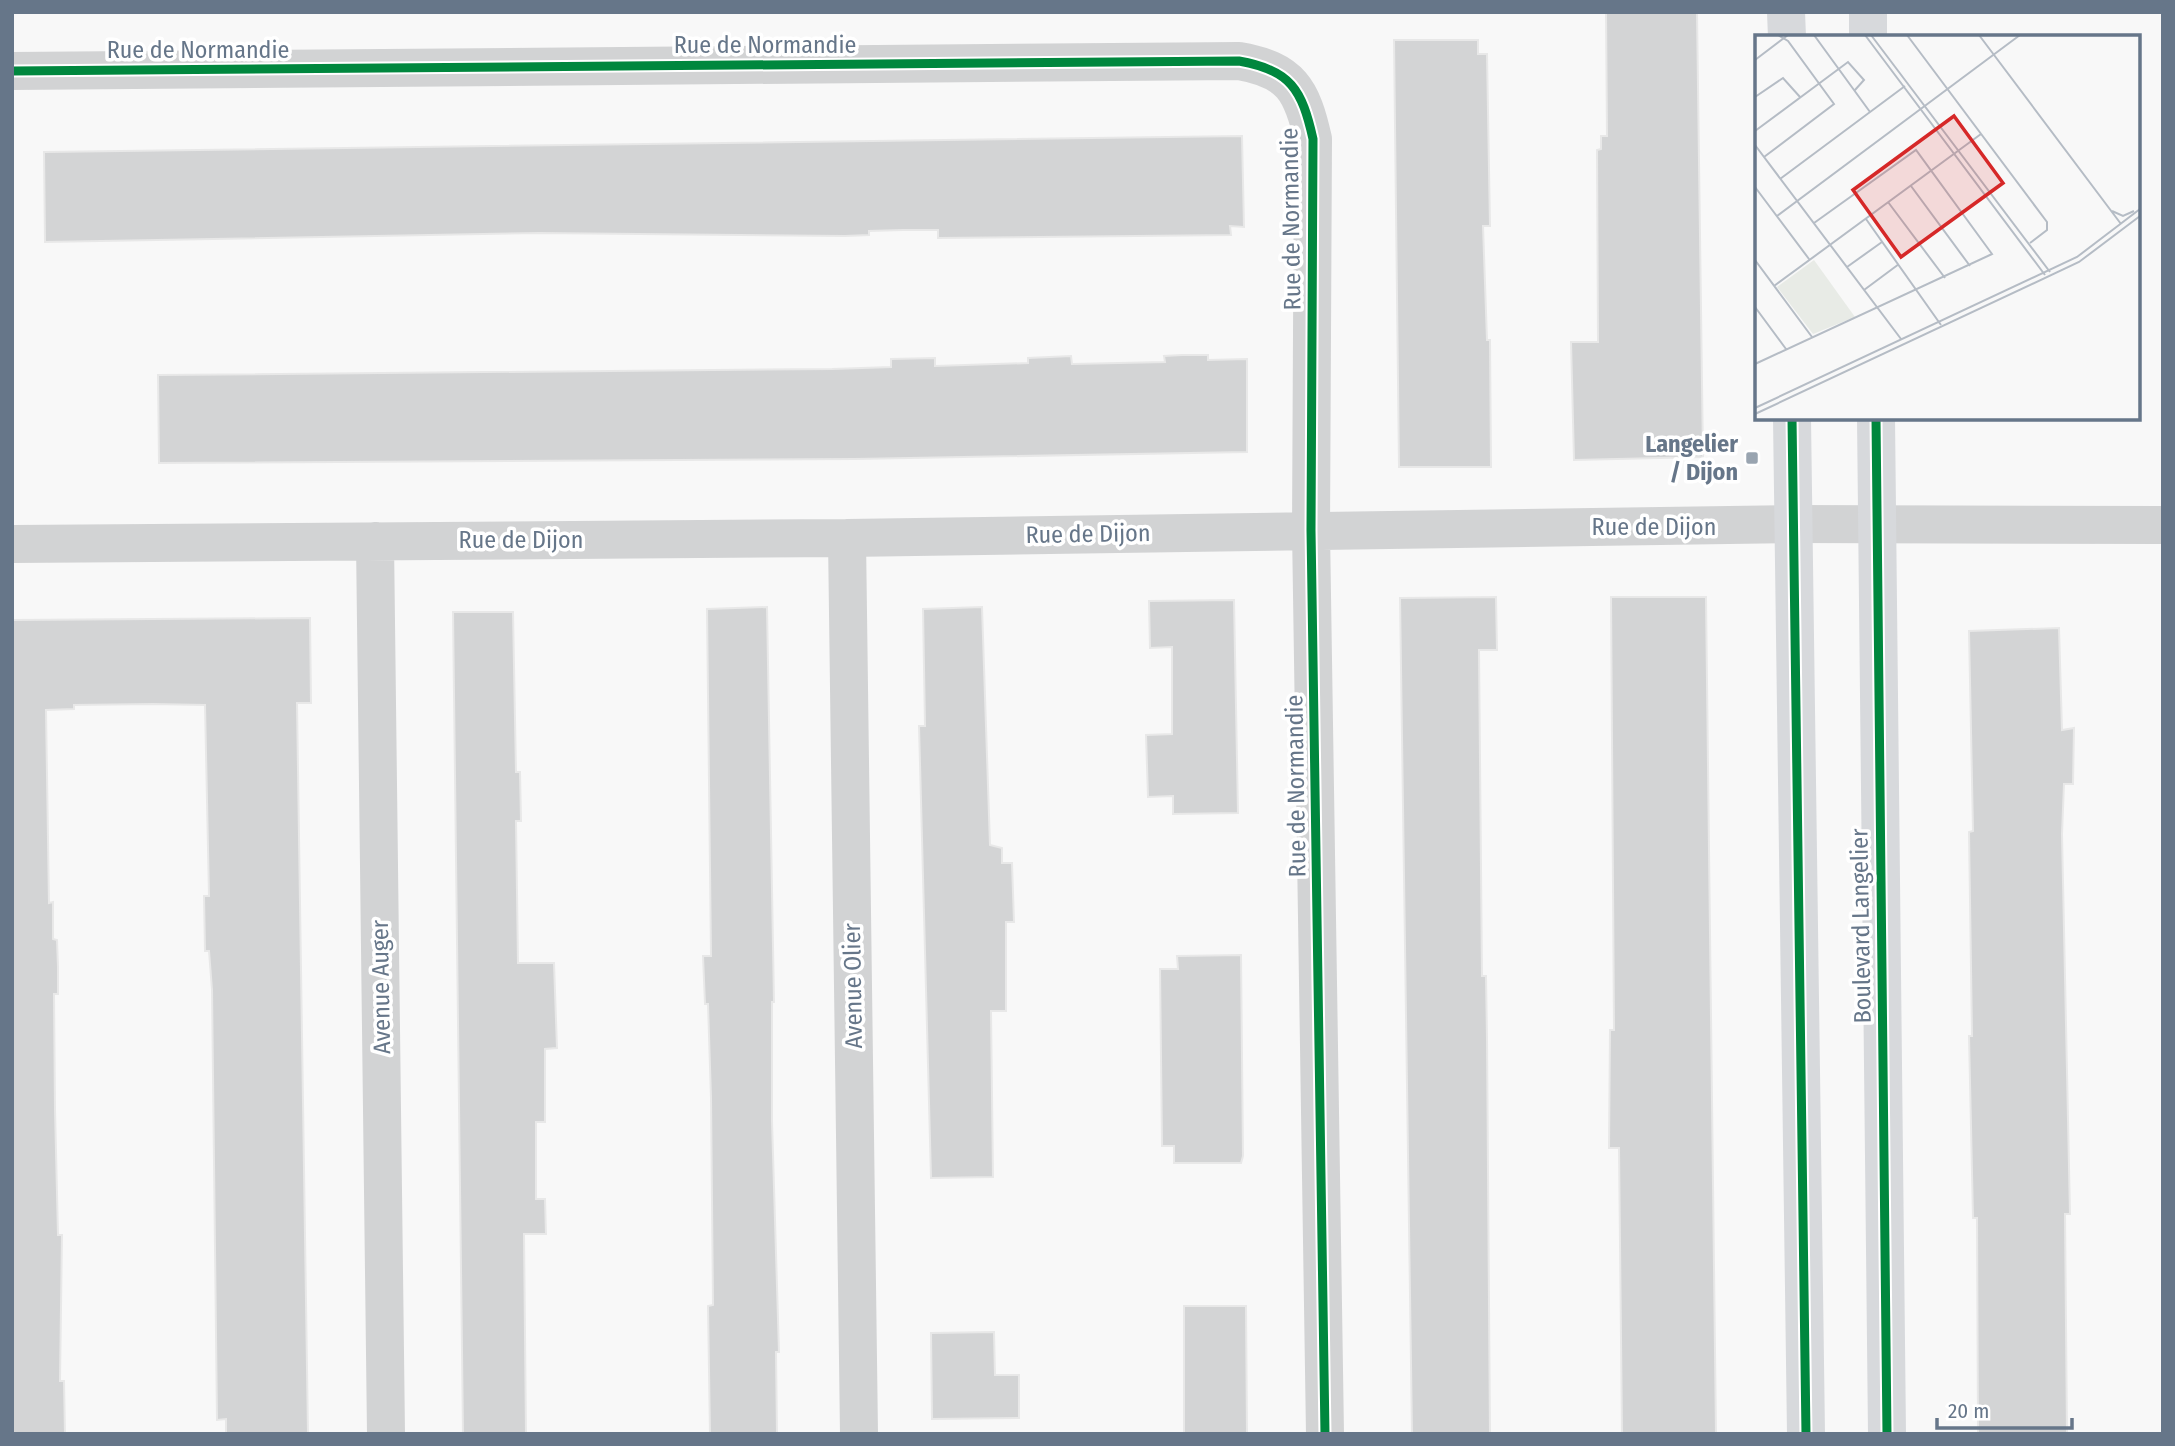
<svg xmlns="http://www.w3.org/2000/svg" width="2175" height="1446" font-family="'Fira Sans Condensed',sans-serif">
<style>
.building{fill:#d3d4d5;stroke:#e8e8e8;stroke-width:2}
.lines{fill:none;stroke-linecap:round;stroke-linejoin:round}
.minor{stroke:#d2d3d4;stroke-width:38}
.secondary{stroke:#d7d9dc;stroke-width:38}
.cycleway-casing{stroke:#fff;stroke-width:13}
.cycleway{stroke:#00873e;stroke-width:9}
.poi-dot{fill:#99a4b0;stroke:#fff;stroke-width:2.5}
.labels{text-anchor:middle;dominant-baseline:central;stroke-width:7;stroke-linejoin:round;paint-order:stroke}
.street-label{font-size:24px;fill:#667689;stroke:#fff}
.poi-label{font-size:24px;font-weight:bold;fill:#667689;stroke:#fff;text-anchor:end}
.inset-road{fill:none;stroke:#b5bcc5;stroke-width:2}
.view{fill:#d62828;fill-opacity:0.15;stroke:#d62828;stroke-width:3.5}
.inset-edge{fill:none;stroke:#667689;stroke-width:3.5}
</style>
<rect width="100%" height="100%" fill="#f8f8f8"/>
<!-- building -->
<path class="building" d="M 1606,12 L 1697,12 L 1703,457 L 1574,460 L 1571,342 L 1598,342 L 1597,150 L 1601,149 L 1601,136 L 1607,136 Z
M 1394,40 L 1478,40 L 1478,54 L 1487,54 L 1490,226 L 1483,226 L 1487,340 L 1490,340 L 1491,467 L 1399,467 Z
M 1242,136 L 1244,227 L 1230,226 L 1231,235 L 938,238 L 938,230 L 903,230 L 869,231 L 869,235 L 845,236 L 539,233 L 45,242 L 44,152 Z
M 1182,355 L 1208,355 L 1208,360 L 1247,359 L 1247,452 L 855,459 L 159,463 L 158,375 L 832,369 L 891,367 L 891,359 L 935,358 L 935,366 L 1028,363 L 1028,358 L 1071,356 L 1072,364 L 1165,362 L 1164,356 Z
M 1496,597 L 1497,650 L 1479,650 L 1482,976 L 1486,976 L 1487,1038 L 1490,1434 L 1412,1434 L 1400,598 Z
M 1611,597 L 1706,597 L 1716,1434 L 1622,1434 L 1619,1148 L 1609,1148 L 1610,1030 L 1614,1030 Z
M 1234,600 L 1238,813 L 1173,814 L 1173,796 L 1148,797 L 1146,735 L 1172,734 L 1172,647 L 1150,648 L 1149,601 Z
M 767,607 L 774,1002 L 772,1002 L 772,1121 L 779,1352 L 776,1352 L 777,1434 L 710,1434 L 708,1306 L 713,1305 L 711,1098 L 708,1004 L 705,1004 L 703,956 L 711,956 L 707,609 Z
M 982,607 L 990,845 L 1002,848 L 1002,863 L 1012,863 L 1014,922 L 1006,922 L 1006,1011 L 991,1011 L 993,1177 L 931,1178 L 919,726 L 925,726 L 923,609 Z
M 453,612 L 513,612 L 516,772 L 520,772 L 521,821 L 516,821 L 518,963 L 554,963 L 557,1048 L 545,1049 L 545,1122 L 536,1122 L 536,1199 L 545,1199 L 546,1234 L 524,1234 L 526,1434 L 463,1434 Z
M 310,618 L 311,703 L 297,703 L 308,1434 L 226,1434 L 226,1419 L 217,1420 L 212,990 L 209,951 L 205,951 L 204,896 L 209,896 L 205,705 L 153,704 L 74,705 L 74,709 L 46,710 L 49,903 L 53,902 L 53,939 L 57,940 L 58,967 L 58,994 L 54,994 L 55,1109 L 58,1235 L 62,1235 L 60,1381 L 64,1381 L 65,1434 L 12,1434 L 12,620 Z
M 2059,628 L 2062,730 L 2074,728 L 2073,784 L 2064,784 L 2062,834 L 2070,1214 L 2065,1214 L 2067,1434 L 1978,1434 L 1977,1218 L 1973,1218 L 1969,1036 L 1972,1036 L 1969,832 L 1973,831 L 1969,631 Z
M 1241,955 L 1243,1156 L 1241,1163 L 1174,1163 L 1174,1146 L 1162,1146 L 1160,969 L 1178,969 L 1177,956 Z
M 1184,1306 L 1246,1306 L 1247,1434 L 1184,1434 Z
M 994,1332 L 995,1375 L 1019,1375 L 1019,1418 L 932,1419 L 931,1333 Z"/>
<g class="lines">
<!-- minor -->
<path class="minor" d="M 12,71 L 1239,61 C 1291,70 1302,90 1313,139 L 1311,530 L 1325,1434
M 847,538 L 859,1434
M 375,541 L 386,1434
M 12,544 L 847,538 L 1793,524 L 2163,525"/>
<!-- secondary -->
<path class="secondary" d="M 1786,12 L 1787,37
M 1868,12 L 1868,37
M 1792,418 L 1806,1434
M 1876,418 L 1887,1434"/>
<defs>
<path id="cycleway" d="M 12,71 L 1239,61 C 1291,70 1302,90 1313,139 L 1311,530 L 1325,1434
M 1792,418 L 1806,1434
M 1876,418 L 1887,1434"/>
</defs>
<!-- cycleway casing -->
<use href="#cycleway" class="cycleway-casing"/>
<!-- cycleway -->
<use href="#cycleway" class="cycleway"/>
</g>
<!-- markers -->
<rect class="poi-dot" x="1745" y="451" width="14" height="14" rx="3.5"/>
<g class="labels">
<!-- street labels -->
<g class="street-label">
<text x="765" y="45">Rue de Normandie</text>
<text x="198" y="50">Rue de Normandie</text>
<text transform="translate(1291 219) rotate(-91)">Rue de Normandie</text>
<text x="1654" y="527">Rue de Dijon</text>
<text transform="translate(1088 534) rotate(-1)">Rue de Dijon</text>
<text x="521" y="540">Rue de Dijon</text>
<text transform="translate(1296 786) rotate(-91)">Rue de Normandie</text>
<text transform="translate(1861 926) rotate(-91)">Boulevard Langelier</text>
<text transform="translate(853 986) rotate(-91)">Avenue Olier</text>
<text transform="translate(381 987) rotate(-91)">Avenue Auger</text>
</g>
<!-- poi labels -->
<g class="poi-label">
<text x="1738" y="444">Langelier<tspan x="1738" dy="28">/ Dijon</tspan></text>
</g>
</g>
<!-- overview -->
<g transform="translate(1755 35)">
<rect width="385" height="385" fill="#f8f8f8"/>
<path d="M 59,225 L 100,282 L 58,299 L 22,252 Z" fill="#e8ebe6"/>
<path class="inset-road" d="M 59,0 L 115,77M 110,0 L 290,240M 116,0 L 295,237M 152,0 L 292,187 L 292,195 L 275,208M 224,0 L 366,189M 0,25 L 33,0M 0,62 L 28,43 L 45,62M 0,96 L 93,27 L 109,45 L 100,55M 0,110 L 146,304M 9,122 L 79,69 L 33,6 L 23,0M 25,144 L 150,51M 156,151 L 215,231M 0,152 L 54,224M 133,167 L 190,243M 357,176 L 368,181 L 379,176M 22,181 L 265,0M 111,184 L 186,290M 0,225 L 57,302M 92,232 L 127,207M 19,251 L 226,99M 109,255 L 144,229M 0,272 L 31,314M 0,329 L 237,219 L 161,115 L 59,188M 0,373 L 322,222 L 385,174M 0,379 L 324,227 L 385,181"/>
<path class="view" d="M 199,81 L 248,148 L 146,222 L 98,155 Z"/>
<rect width="385" height="385" class="inset-edge"/>
</g>
<!-- border -->
<rect width="2175" height="1446" fill="none" stroke="#667689" stroke-width="28"/>
<!-- scale -->
<path d="M1937 1418v10h135v-10" fill="none" stroke="#667689" stroke-width="3.5"/>
<text x="1948" y="1418" font-size="21" fill="#667689" stroke="#ffffff" stroke-width="5" paint-order="stroke">20 m</text>
</svg>
